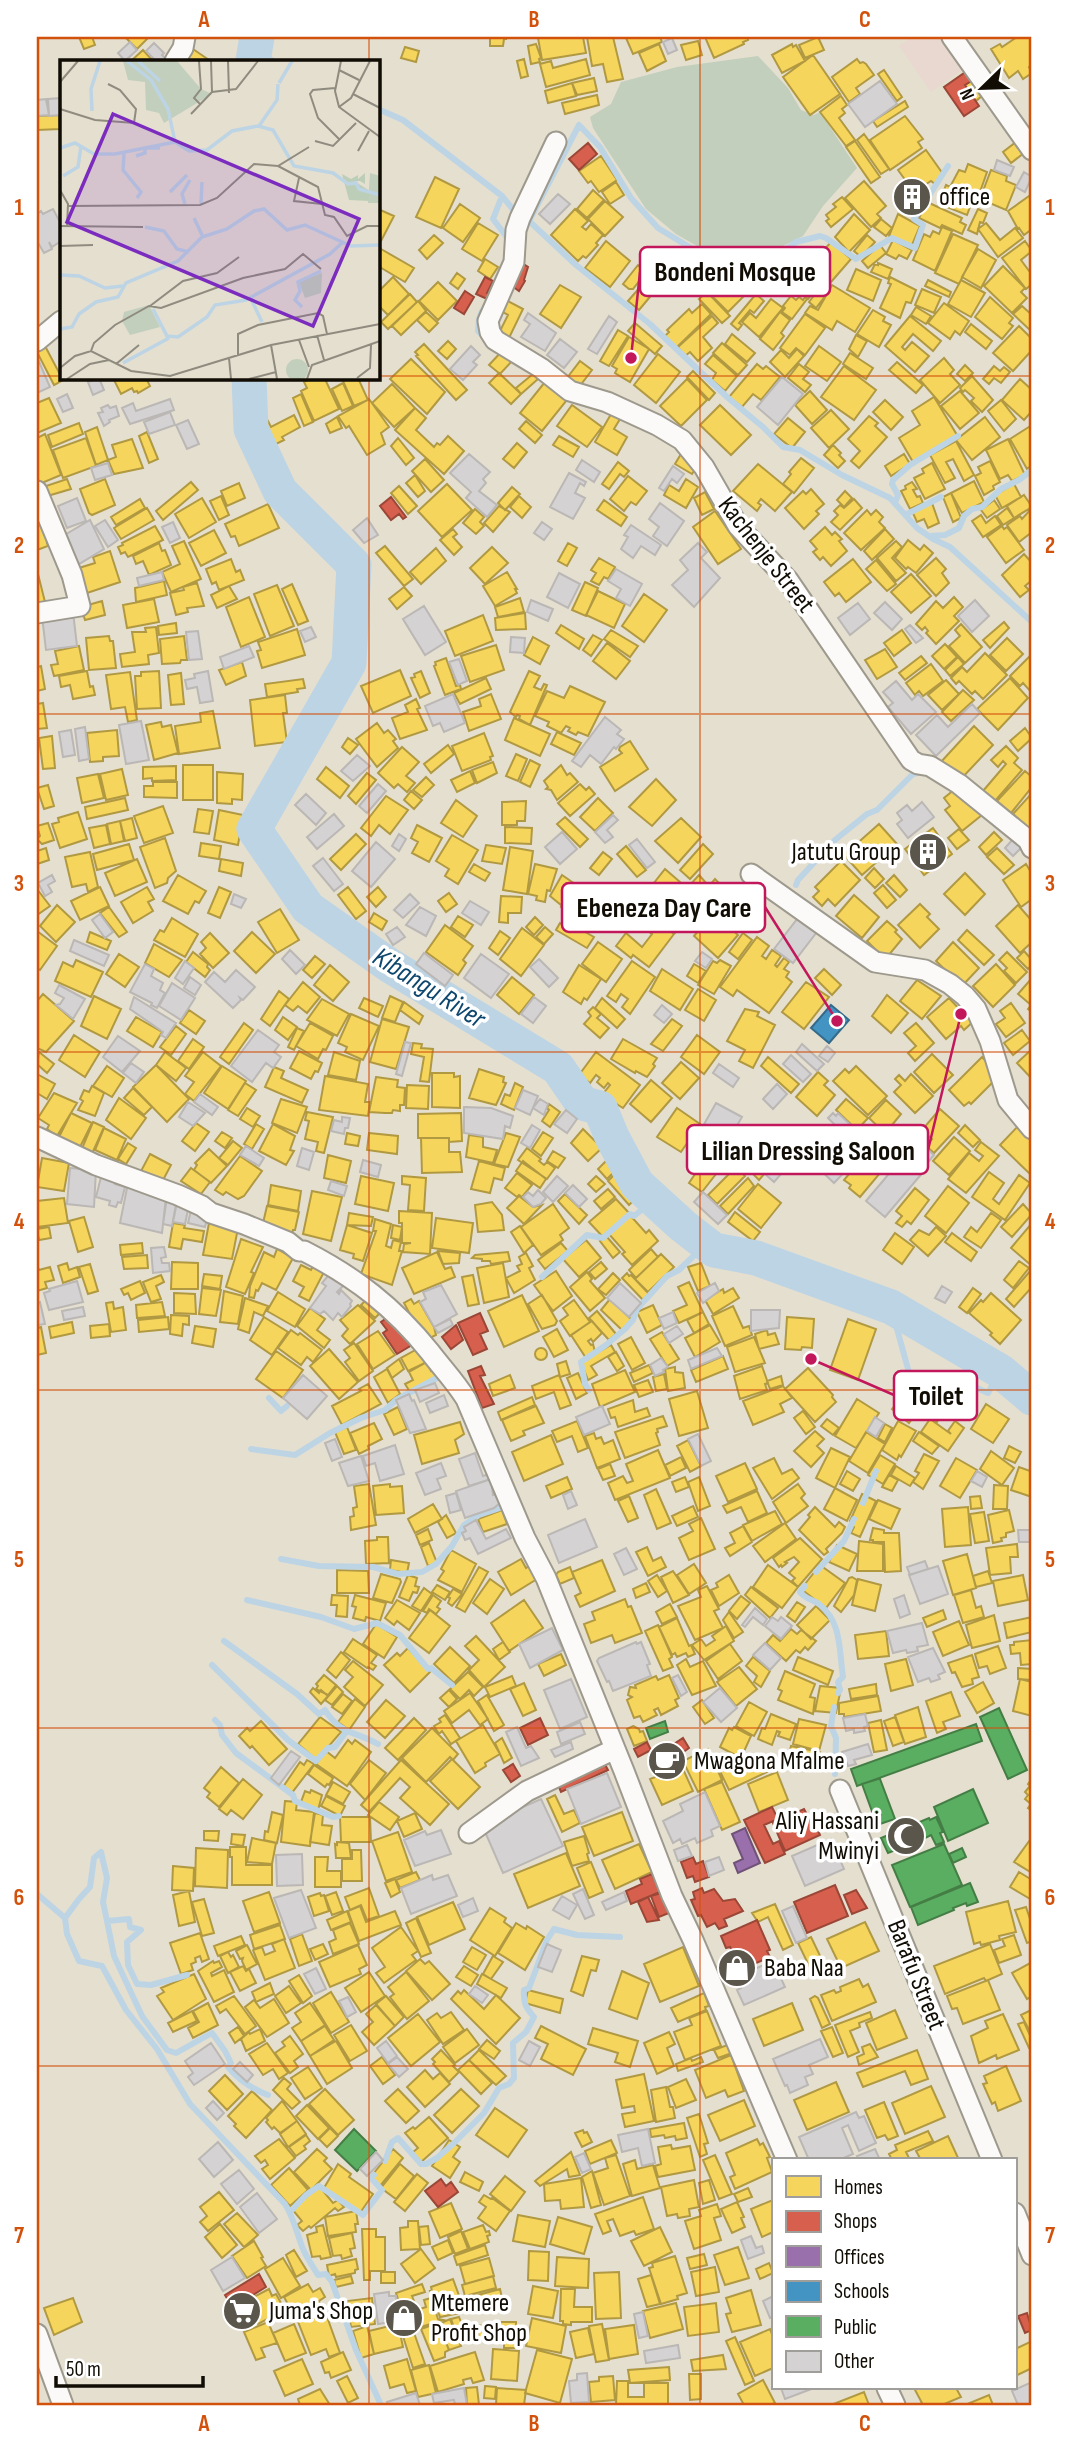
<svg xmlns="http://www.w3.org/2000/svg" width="1069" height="2442" font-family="'Sofia Sans Condensed',sans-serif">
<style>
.industrial{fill:#e9d8cf}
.green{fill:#c2cfbc}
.homes{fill:#f6d55c;stroke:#b19942;stroke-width:2}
.shops{fill:#d6604d;stroke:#9b4737;stroke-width:2}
.offices{fill:#9970ab;stroke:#705279;stroke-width:2}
.schools{fill:#4393c3;stroke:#346b8a;stroke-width:2}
.public{fill:#5aae61;stroke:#447e45;stroke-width:2}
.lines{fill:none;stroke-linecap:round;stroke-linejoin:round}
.stream{stroke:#bdd4e4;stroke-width:6}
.river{stroke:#bdd4e4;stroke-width:35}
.building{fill:#d4d2d3;stroke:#bab7b5;stroke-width:2}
.minor-casing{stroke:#9d998d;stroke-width:23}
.minor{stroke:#fbfaf8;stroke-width:19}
.grid{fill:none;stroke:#d2510b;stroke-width:2;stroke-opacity:0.55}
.labels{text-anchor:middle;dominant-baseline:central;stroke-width:7;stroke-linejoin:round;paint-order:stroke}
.poi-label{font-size:26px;fill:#110d05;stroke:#fff;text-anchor:start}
.street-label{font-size:26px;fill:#110d05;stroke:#fff}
.water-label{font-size:28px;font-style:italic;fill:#0e476d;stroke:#fff}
.inset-river{fill:none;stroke:#bdd4e4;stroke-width:3.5}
.inset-road{fill:none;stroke:#908b7f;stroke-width:2}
.view{fill:#7b2cbf;fill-opacity:0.15;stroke:#7b2cbf;stroke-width:3.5}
.inset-edge{fill:none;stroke:#110d05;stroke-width:3.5}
.leader{fill:none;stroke:#c2185b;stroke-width:2.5}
.callout-dot{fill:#c2185b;stroke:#fff;stroke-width:2.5}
.callout{fill:#fff;stroke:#c2185b;stroke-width:2.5}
.callout-label{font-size:28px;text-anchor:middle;font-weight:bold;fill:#110d05}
.neatline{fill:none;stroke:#d2510b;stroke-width:2.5}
.grid-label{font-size:23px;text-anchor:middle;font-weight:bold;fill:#d2510b}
</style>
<rect width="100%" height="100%" fill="#e5dfd0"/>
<!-- industrial -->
<path class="industrial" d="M 911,37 L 945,37 L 966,67 L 931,92 L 899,46 Z"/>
<!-- green -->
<path class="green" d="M 758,56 L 788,88 L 801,110 L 814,115 L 820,112 L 857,168 L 823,206 L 803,236 L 771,252 L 751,277 L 676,234 L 646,209 L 593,128 L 590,117 L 611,104 L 621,82 L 677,67 Z"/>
<!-- homes -->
<path class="homes" d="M 79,37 L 92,37 L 95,45 L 84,49 Z
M 125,37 L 149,37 L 137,49 Z
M 490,37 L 506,37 L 506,39 L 504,39 L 503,46 L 490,46 Z
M 547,37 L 583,37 L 586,53 L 542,60 L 538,38 Z
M 587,37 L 613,37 L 623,79 L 607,82 L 603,64 L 592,66 Z
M 628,37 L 660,37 L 662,42 L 633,54 L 626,38 Z
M 705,37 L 747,37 L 748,40 L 743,42 L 744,44 L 714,58 Z
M 818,37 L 824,50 L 805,58 L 799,45 Z
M 1017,37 L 1032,37 L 1032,65 L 1029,67 L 1032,73 L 1023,79 L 1018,71 L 1009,78 L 991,49 L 1000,44 L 1002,47 Z
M 698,41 L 702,55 L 686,60 L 681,45 Z
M 536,44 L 541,58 L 539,59 L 540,62 L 531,64 L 528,46 Z
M 659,44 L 666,61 L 647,71 L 639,53 Z
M 792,44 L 793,47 L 796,45 L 805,61 L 782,73 L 772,55 Z
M 190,47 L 209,60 L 209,61 L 180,61 Z
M 405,47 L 419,51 L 416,62 L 401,58 Z
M 143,50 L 153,61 L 131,61 Z
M 813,55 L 840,94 L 810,115 L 783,77 Z
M 524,59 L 528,76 L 521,78 L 517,61 Z
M 586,59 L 590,75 L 546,87 L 540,64 L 551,61 L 553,68 Z
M 857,59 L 860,63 L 863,62 L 866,64 L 874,75 L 856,88 L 860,94 L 849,102 L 832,77 Z
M 884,70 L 902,97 L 897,101 L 878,74 Z
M 594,78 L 597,91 L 577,95 L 572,83 Z
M 973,80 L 983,95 L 976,101 L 965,85 Z
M 572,83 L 576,96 L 548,103 L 545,91 Z
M 597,95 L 599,105 L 565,114 L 562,103 Z
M 841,96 L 847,105 L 842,109 L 845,113 L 839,118 L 855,140 L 846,146 L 820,112 Z
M 905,101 L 908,107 L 877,127 L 873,121 Z
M 59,115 L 60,129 L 37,130 L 37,116 Z
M 905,116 L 923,139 L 918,142 L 922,148 L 890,170 L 870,140 Z
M 864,134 L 889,169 L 881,174 L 857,140 Z
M 855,141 L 880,177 L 871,183 L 846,147 Z
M 1016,142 L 1024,153 L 1011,163 L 1003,152 Z
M 926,150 L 943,174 L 935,184 L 931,181 L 914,192 L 898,170 Z
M 601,156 L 617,180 L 599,192 L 591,181 L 588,183 L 579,171 Z
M 968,164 L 987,172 L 980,192 L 976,191 L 967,215 L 939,204 L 946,185 L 950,187 L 959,170 L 965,172 Z
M 991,170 L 1007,176 L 1006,181 L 1016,185 L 1006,210 L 980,199 Z
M 435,177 L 459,189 L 441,228 L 416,217 Z
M 864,181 L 886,206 L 877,214 L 881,218 L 871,227 L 845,198 Z
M 616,182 L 624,195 L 610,204 L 602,192 Z
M 593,190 L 604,200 L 587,218 L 577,209 Z
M 1032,194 L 1032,229 L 1024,235 L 1019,228 L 1018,229 L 1008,211 Z
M 842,197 L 853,209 L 831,227 L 826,221 L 829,219 L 826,215 L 836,207 L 833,204 Z
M 605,201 L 623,217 L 605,236 L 588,219 Z
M 927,202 L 962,218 L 960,222 L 966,225 L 962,234 L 942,225 L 940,228 L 919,218 Z
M 460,204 L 480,218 L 463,242 L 443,228 Z
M 378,209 L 394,216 L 381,241 L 378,240 Z
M 575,209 L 588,221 L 582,227 L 586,230 L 591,224 L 603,235 L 596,243 L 598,245 L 586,258 L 583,256 L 578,261 L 551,235 Z
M 978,209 L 987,213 L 983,223 L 980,222 L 977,234 L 968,230 Z
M 854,214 L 870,230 L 849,252 L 835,237 Z
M 898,214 L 920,226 L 912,245 L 889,236 Z
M 881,219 L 892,228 L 886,236 L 874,227 Z
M 478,223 L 498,235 L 482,261 L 462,249 Z
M 986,223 L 1000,240 L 1015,228 L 1023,238 L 998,257 L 978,229 Z
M 942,227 L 952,231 L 935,271 L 913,260 L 924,234 L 930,237 L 933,231 L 939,234 Z
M 953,234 L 978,245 L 959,284 L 935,273 Z
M 434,235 L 443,243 L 427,259 L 419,250 Z
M 867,235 L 875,242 L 861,257 L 854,251 Z
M 893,240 L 912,250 L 907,259 L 899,255 L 896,259 L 886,254 Z
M 606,241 L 630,261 L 610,287 L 585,268 Z
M 1025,241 L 1032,251 L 1021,260 L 1032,275 L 1032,284 L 1026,289 L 1002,258 Z
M 831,242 L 851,259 L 831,282 L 811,265 Z
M 880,245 L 886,253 L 868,268 L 862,261 Z
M 381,249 L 414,268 L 405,282 L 378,266 L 378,255 Z
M 978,249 L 996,260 L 981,288 L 962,277 Z
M 795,255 L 831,286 L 826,293 L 818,287 L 808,299 L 790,284 L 785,291 L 769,278 L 782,262 L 786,265 Z
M 485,259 L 498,267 L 490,279 L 478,271 Z
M 878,263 L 892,269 L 888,279 L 871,272 L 875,264 L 878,265 Z
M 638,265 L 647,271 L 633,289 L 629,289 L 623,284 Z
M 1003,266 L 1025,288 L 1021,292 L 1027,298 L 1012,313 L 984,286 Z
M 856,269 L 881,280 L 873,301 L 847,290 Z
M 457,273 L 465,279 L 458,289 L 450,283 Z
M 393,277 L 409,294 L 388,315 L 378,305 L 378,292 Z
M 649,277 L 659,286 L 639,310 L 628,301 Z
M 890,277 L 916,290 L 911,303 L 906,302 L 900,318 L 880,308 L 891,284 L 888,283 Z
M 731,279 L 746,294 L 728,312 L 713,297 Z
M 928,280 L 951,292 L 949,297 L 925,286 Z
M 961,280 L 985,293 L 971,317 L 948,304 Z
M 438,282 L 457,301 L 438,320 L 419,301 Z
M 560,285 L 581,297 L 561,328 L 540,314 Z
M 832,285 L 870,308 L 855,332 L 837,321 L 832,330 L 805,313 L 810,306 L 818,310 Z
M 819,289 L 826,295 L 816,308 L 809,302 Z
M 922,289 L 941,297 L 934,313 L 915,305 Z
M 707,292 L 730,316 L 722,323 L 699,299 Z
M 410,294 L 417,302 L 388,329 L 381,322 Z
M 756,294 L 764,301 L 754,313 L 750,310 L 739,323 L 742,325 L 738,330 L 731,324 Z
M 791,296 L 796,300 L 799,297 L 803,300 L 805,297 L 807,299 L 792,319 L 782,312 L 785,308 L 783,306 Z
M 990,297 L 1013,318 L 1009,323 L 1013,326 L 1002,339 L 975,317 Z
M 771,299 L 783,308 L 759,337 L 742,322 L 750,313 L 756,318 Z
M 506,300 L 523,309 L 509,338 L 499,333 L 508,315 L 501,311 Z
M 418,301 L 426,311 L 401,335 L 392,326 Z
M 944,303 L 969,321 L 960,335 L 955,331 L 950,339 L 928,323 Z
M 702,304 L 711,314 L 676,348 L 665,336 L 669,332 L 667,330 L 689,309 L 692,313 Z
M 1022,306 L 1032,315 L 1032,332 L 1013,314 Z
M 916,307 L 931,316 L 926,324 L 911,315 Z
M 873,310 L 885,317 L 883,321 L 891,325 L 879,347 L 857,334 Z
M 426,312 L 438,323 L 429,332 L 417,320 Z
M 780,312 L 790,320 L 781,333 L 784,336 L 773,350 L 760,339 Z
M 805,314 L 825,328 L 805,355 L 796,348 L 790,355 L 780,348 Z
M 712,316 L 718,323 L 703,337 L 712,348 L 698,361 L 690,352 L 685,356 L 678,347 Z
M 910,316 L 941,341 L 933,351 L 913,334 L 902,347 L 905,350 L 912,342 L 929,356 L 915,372 L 885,346 Z
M 635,323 L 662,346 L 655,354 L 628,331 Z
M 971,324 L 992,341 L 986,349 L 965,332 Z
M 1019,326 L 1032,339 L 1032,350 L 1013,371 L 993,353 Z
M 618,330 L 628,336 L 609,366 L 600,361 Z
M 732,334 L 755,353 L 747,362 L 725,344 Z
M 856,335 L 867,341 L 858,357 L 849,349 Z
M 629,337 L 649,349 L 630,382 L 615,373 L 617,369 L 612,366 Z
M 448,341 L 456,349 L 447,359 L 438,351 Z
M 722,343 L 747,365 L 738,375 L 713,353 Z
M 424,344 L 467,390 L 456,400 L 416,356 L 418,355 L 415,352 Z
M 45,346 L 63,380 L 54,385 L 37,352 L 37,350 Z
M 819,346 L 841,362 L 827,381 L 805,366 Z
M 797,349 L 804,356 L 785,377 L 770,362 L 781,350 L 789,358 Z
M 503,350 L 513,360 L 500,374 L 489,365 Z
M 850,353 L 873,368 L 866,379 L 843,364 Z
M 658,354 L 680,372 L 656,403 L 634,385 Z
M 713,355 L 737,376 L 725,391 L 712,380 L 716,373 L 705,364 Z
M 944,358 L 954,370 L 950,374 L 960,385 L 940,403 L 920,380 Z
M 411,359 L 445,392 L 427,414 L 390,379 Z
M 580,361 L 592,370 L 579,387 L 567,378 Z
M 897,362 L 923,385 L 916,393 L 889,370 Z
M 757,364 L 763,369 L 766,366 L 780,377 L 761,400 L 753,394 L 742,407 L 729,397 Z
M 799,364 L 809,372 L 803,379 L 811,385 L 805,392 L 788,378 Z
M 965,365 L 973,373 L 965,381 L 957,374 Z
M 844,366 L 876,390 L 854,420 L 821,397 Z
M 994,366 L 1000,371 L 1004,367 L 1010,372 L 1001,383 L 994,378 L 989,384 L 983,379 Z
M 693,371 L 715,393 L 709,400 L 687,377 Z
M 499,373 L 521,394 L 511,404 L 489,383 Z
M 533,374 L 538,379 L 521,394 L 516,388 Z
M 972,376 L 993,400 L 982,412 L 971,401 L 974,398 L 965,390 L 963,392 L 960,388 Z
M 113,378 L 146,378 L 150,386 L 138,393 L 137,391 L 134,392 L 132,388 L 121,394 Z
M 312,378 L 325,379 L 339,409 L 314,421 L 301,391 L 307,388 L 304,382 Z
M 348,378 L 358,378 L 368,400 L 354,406 L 343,381 Z
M 687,379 L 707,400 L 681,426 L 660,406 Z
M 1020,379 L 1032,390 L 1032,414 L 1031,412 L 1024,420 L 1002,400 Z
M 545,382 L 567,400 L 542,431 L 520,413 Z
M 343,383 L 353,406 L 342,411 L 332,389 Z
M 392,384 L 415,408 L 394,427 L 372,403 Z
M 810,391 L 827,410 L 812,424 L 795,405 Z
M 960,391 L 979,413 L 960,429 L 941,406 Z
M 301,394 L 313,422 L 304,426 L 293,398 Z
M 934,397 L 957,435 L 913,462 L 899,438 L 920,425 L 912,411 Z
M 49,398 L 61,423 L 37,433 L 37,403 Z
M 369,399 L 389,427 L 381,433 L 385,444 L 367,455 L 349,426 L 346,428 L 338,416 Z
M 885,400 L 903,417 L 891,430 L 873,412 Z
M 1001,400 L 1016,419 L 1004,431 L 988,411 Z
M 572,405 L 602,427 L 587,447 L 557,426 Z
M 720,405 L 751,435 L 731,455 L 700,425 Z
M 415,408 L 426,418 L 416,430 L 434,447 L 437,443 L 440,445 L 448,436 L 464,451 L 444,474 L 395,430 Z
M 831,410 L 849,429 L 829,448 L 811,428 Z
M 611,414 L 620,419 L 614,429 L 627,437 L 617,455 L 595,442 Z
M 294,415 L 300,427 L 282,437 L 284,440 L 272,446 L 261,425 L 268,421 L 271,427 Z
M 869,416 L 878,423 L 875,426 L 887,437 L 859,468 L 851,461 L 860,451 L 848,439 Z
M 337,417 L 342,428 L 330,433 L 326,424 Z
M 985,417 L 1000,437 L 972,460 L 956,440 Z
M 788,418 L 805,432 L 792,448 L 774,434 Z
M 526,421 L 542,435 L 535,443 L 519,429 Z
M 79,423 L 83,434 L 52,447 L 48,435 Z
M 1032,425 L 1032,465 L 1027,469 L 1010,439 Z
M 97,427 L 108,460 L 96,465 L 85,432 Z
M 147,432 L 158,459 L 149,463 L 139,436 Z
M 45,434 L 61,475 L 37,485 L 37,438 Z
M 559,436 L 579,447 L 573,457 L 553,445 Z
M 86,438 L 96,466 L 63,478 L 53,450 Z
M 398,438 L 414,458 L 406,465 L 391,446 Z
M 132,439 L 143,468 L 114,474 L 108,460 L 116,457 L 112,445 Z
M 1008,439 L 1025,475 L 1012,481 L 1008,475 L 1000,479 L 986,450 Z
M 956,441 L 974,475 L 964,481 L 953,459 L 946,462 L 955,478 L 945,483 L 930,455 Z
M 517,443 L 527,452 L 514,468 L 503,459 Z
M 833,445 L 841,453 L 839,455 L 845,461 L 838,468 L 824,455 Z
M 681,454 L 698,465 L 692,474 L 675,464 Z
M 904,454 L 910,464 L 891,476 L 885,466 Z
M 801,458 L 814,468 L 794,493 L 783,484 L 791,474 L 789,472 Z
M 425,459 L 444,480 L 431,492 L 412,471 Z
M 990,461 L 1000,482 L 993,486 L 994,489 L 984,495 L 975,476 L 981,473 L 978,467 Z
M 618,462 L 629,471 L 624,477 L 620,474 L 609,489 L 602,484 Z
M 932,463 L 945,489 L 925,499 L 914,478 L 924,473 L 922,469 Z
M 758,464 L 792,492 L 775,511 L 761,499 L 758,503 L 761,505 L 757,511 L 733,491 Z
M 415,475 L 425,491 L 418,497 L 406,483 Z
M 628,476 L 647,491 L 636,505 L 631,502 L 624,511 L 610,499 Z
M 67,479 L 71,489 L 44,497 L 40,488 Z
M 105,479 L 115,505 L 92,515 L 89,513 L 80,489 Z
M 686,479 L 698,487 L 686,508 L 664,495 L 669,485 L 679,491 Z
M 974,481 L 984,502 L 962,513 L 951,493 Z
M 191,482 L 198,490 L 163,520 L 156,511 Z
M 912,482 L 917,489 L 913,490 L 917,497 L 920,496 L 923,503 L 910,509 L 901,491 L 906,489 L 905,486 Z
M 239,483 L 245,498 L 227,506 L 221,491 Z
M 447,484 L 472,510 L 442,537 L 418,511 Z
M 1014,484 L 1021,497 L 1002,508 L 995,495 Z
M 399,486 L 417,506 L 408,514 L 391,493 Z
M 512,487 L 520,494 L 505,510 L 498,503 Z
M 811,489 L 824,504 L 816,511 L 819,514 L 804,529 L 785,508 L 803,491 L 806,494 Z
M 845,491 L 852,498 L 844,507 L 837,500 Z
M 705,492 L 714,509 L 702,515 L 694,498 Z
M 951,493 L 961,518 L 953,522 L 943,497 Z
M 1024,495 L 1032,507 L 1014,518 L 1007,506 Z
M 221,496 L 229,515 L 219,520 L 210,501 Z
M 519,496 L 531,507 L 522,518 L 510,507 Z
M 202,498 L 216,522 L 189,538 L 175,514 Z
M 140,499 L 145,508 L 116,525 L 111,517 Z
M 854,499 L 862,508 L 840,530 L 831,522 L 838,515 L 834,511 L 840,505 L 844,508 Z
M 604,500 L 627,517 L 621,526 L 597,510 Z
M 994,500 L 1000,509 L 987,518 L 981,510 Z
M 932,503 L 939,523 L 928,528 L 924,519 L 917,522 L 912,511 Z
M 268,504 L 279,528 L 239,546 L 235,536 L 231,537 L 225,524 Z
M 499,506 L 510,512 L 493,532 L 484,523 Z
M 147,508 L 154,520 L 121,539 L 114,528 Z
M 1007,508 L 1014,518 L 1003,525 L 997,516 Z
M 1032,508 L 1032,532 L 1019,542 L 1007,525 L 1020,516 L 1022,519 Z
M 475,509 L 484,517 L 480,522 L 484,526 L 476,534 L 463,523 Z
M 867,510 L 871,515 L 876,510 L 883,517 L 879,522 L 885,528 L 861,550 L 844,533 Z
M 715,511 L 741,549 L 718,564 L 693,527 Z
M 981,515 L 986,523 L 995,516 L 1001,525 L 983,537 L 972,521 Z
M 41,525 L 42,529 L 46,528 L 51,542 L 47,543 L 48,546 L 37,550 L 37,526 Z
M 155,526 L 163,540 L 128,557 L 125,552 L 121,554 L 118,547 L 123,545 L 122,543 Z
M 1002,526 L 1004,529 L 1007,527 L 1024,550 L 1006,563 L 987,537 Z
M 825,527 L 832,535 L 835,532 L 842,539 L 839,541 L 847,551 L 831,566 L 823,557 L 820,560 L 813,552 L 817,549 L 810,541 Z
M 453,529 L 457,534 L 453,537 L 462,547 L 454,555 L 440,540 Z
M 885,529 L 894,539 L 872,560 L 864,551 Z
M 214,530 L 226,553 L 201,566 L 189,543 Z
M 908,540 L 920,550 L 924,545 L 933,553 L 916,573 L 908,567 L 906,569 L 895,558 Z
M 184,541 L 201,579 L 171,592 L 162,572 L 180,564 L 172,546 Z
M 896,541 L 902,547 L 892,558 L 906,573 L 896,581 L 877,558 Z
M 159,543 L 162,551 L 165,550 L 171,565 L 149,575 L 143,561 L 136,564 L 133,556 Z
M 568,543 L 577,548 L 567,566 L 558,561 Z
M 385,546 L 413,579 L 404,586 L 376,553 Z
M 492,547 L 508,563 L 485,584 L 470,568 Z
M 436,548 L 446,561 L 421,584 L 410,572 Z
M 110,551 L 120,582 L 87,593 L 79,568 L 95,563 L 93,557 Z
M 1024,554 L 1032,563 L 1032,575 L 1030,577 L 1032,580 L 1025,586 L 1029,590 L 1020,597 L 1002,575 Z
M 599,558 L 615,567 L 608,579 L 604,577 L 599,585 L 591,581 L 596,573 L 591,570 Z
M 936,558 L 946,569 L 942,573 L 949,583 L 936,596 L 917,575 Z
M 231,559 L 236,572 L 240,570 L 244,580 L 219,590 L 216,582 L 212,584 L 206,569 Z
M 853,559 L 871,582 L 846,602 L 839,593 L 835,596 L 824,582 Z
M 876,560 L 896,584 L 887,591 L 866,569 Z
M 37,570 L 45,602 L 37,604 Z
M 507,572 L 517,589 L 515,589 L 517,593 L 495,606 L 483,586 Z
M 911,574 L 931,596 L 911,613 L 891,592 Z
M 164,581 L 167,595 L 136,602 L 135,588 Z
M 585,582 L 598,588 L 586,616 L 572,610 Z
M 197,583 L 204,606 L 187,608 L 188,612 L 176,615 L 170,593 L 184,590 L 183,587 Z
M 292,584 L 308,621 L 298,625 L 282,589 Z
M 277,585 L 294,626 L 270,636 L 254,594 Z
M 229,586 L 237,599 L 217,608 L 211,595 Z
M 404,587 L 412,596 L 397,609 L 389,599 Z
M 598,591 L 625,604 L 614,628 L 586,615 Z
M 644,594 L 667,610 L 644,642 L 622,626 Z
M 249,597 L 265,637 L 241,647 L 226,607 Z
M 954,597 L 963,607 L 954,616 L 959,621 L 936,644 L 926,633 L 928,631 L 925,627 L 922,630 L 916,624 L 936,601 L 943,608 Z
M 520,598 L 524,612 L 498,617 L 495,607 Z
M 154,599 L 159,622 L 127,628 L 123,605 Z
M 102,601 L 105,615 L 85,620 L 81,607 Z
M 525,613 L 526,629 L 496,630 L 495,618 Z
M 483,615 L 493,641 L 455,656 L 445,631 Z
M 1004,622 L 1009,628 L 990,648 L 983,640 Z
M 176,623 L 177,633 L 159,635 L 158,626 Z
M 961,624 L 982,647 L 965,663 L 949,646 L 960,636 L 955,630 Z
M 561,625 L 584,639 L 579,649 L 556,633 Z
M 156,627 L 159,653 L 148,655 L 149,664 L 122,667 L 120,654 L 135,652 L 132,632 L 146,632 L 145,628 Z
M 297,629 L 305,655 L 262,668 L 257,651 L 261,650 L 258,642 Z
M 611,630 L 638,646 L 630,657 L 604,639 Z
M 902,630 L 911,643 L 894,656 L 884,643 Z
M 593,635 L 602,640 L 591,656 L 583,650 Z
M 109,636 L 110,641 L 113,641 L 116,668 L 89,670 L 86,638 Z
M 184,636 L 187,660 L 181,660 L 180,663 L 162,664 L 160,639 Z
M 533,637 L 549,646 L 540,664 L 524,655 Z
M 1007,638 L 1023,654 L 1006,671 L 990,655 Z
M 607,643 L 630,661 L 616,679 L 593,661 Z
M 945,644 L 957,657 L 944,669 L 932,656 Z
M 496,645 L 504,670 L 470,682 L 461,656 Z
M 79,646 L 84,670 L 54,676 L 51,665 L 58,664 L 55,651 Z
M 885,649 L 897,667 L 877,679 L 865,660 Z
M 985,653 L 1007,675 L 983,699 L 975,691 L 972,694 L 959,681 L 956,684 L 951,678 L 962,667 L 967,672 Z
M 1032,654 L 1032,693 L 1023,683 L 1020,686 L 1010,676 Z
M 921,656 L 927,663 L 905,680 L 899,673 Z
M 958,657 L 964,664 L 950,676 L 945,670 Z
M 446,658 L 456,686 L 460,685 L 461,689 L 445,695 L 434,666 L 436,665 L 435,662 Z
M 37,661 L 38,667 L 41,666 L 45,689 L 37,691 Z
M 242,662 L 246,676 L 226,685 L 219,670 Z
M 931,664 L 943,681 L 923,696 L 919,691 L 915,695 L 906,683 Z
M 400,670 L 411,696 L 373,713 L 361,686 Z
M 87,671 L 90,687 L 93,686 L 95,695 L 73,699 L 70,685 L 61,687 L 59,676 Z
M 159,671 L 161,708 L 137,709 L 135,676 L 141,676 L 141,672 Z
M 421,671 L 430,693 L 420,698 L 411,678 L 415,677 L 414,674 Z
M 529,671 L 540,676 L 534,687 L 541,690 L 544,684 L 547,685 L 530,725 L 519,719 L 520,716 L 517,715 L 516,717 L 510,712 Z
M 130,672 L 137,720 L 128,722 L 125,707 L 111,709 L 106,675 Z
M 181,673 L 184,704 L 171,705 L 168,675 Z
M 486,678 L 491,689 L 460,704 L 454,693 Z
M 1010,678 L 1028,698 L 998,730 L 977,709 Z
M 303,679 L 305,688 L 297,689 L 298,692 L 267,697 L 265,684 Z
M 946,680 L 959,694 L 942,710 L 928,695 Z
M 570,686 L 605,702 L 588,736 L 578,732 L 576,735 L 568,731 L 570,728 L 566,726 L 561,733 L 547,726 L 549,722 L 535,716 L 547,691 L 564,698 Z
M 963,690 L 974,700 L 951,721 L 942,712 Z
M 491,694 L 501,719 L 469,731 L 463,712 L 481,706 L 479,699 Z
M 285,695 L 287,713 L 283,713 L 287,742 L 255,746 L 250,700 Z
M 416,699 L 420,708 L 417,709 L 427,730 L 400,739 L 392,718 L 408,712 L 405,705 Z
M 43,703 L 47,728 L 37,729 L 37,704 Z
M 213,711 L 220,748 L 179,754 L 175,726 L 201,722 L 200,713 Z
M 514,718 L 550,734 L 540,756 L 505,740 Z
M 161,722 L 162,727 L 171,725 L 178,753 L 154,760 L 146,725 Z
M 377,723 L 384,733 L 388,730 L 396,739 L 393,741 L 398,748 L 377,767 L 356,739 Z
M 974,726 L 993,745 L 959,781 L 940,763 Z
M 1025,728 L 1032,738 L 1018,751 L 1010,741 Z
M 117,730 L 119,756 L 103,757 L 103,761 L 90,762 L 87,733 Z
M 557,732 L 581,743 L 574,755 L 551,744 Z
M 484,733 L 493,756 L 490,757 L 491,760 L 462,771 L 452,746 Z
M 52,736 L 55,768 L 43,769 L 39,738 Z
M 348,738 L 358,745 L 350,754 L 342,747 Z
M 630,741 L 648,769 L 615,791 L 600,767 L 622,753 L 619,750 L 620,747 Z
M 448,745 L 454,754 L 431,773 L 424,764 Z
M 1006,746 L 1018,758 L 1014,763 L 1022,770 L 995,801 L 983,791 L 1006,764 L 1003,761 L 998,767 L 991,760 Z
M 402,747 L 419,762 L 406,776 L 415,783 L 407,792 L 398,784 L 394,788 L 378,773 Z
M 516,754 L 527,759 L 518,781 L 506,776 Z
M 530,760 L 540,765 L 530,787 L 520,782 Z
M 493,762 L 497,773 L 477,783 L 472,770 Z
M 183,765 L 213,765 L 213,800 L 183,800 Z
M 561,765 L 567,775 L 570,773 L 578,782 L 557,800 L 551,790 L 546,789 L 548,787 L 544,781 Z
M 176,766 L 176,780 L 152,781 L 152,778 L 143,779 L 143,767 Z
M 326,767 L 349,786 L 340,798 L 317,779 Z
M 122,769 L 128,795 L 106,800 L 100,774 Z
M 470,771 L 475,783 L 457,792 L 451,780 Z
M 1025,771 L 1032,777 L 1032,787 L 1011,813 L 997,801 Z
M 217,772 L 243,774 L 242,800 L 232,799 L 232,804 L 217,803 Z
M 367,773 L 376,780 L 356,804 L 348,796 Z
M 98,774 L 104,798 L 82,803 L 77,778 Z
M 426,777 L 434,785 L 422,797 L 413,790 Z
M 656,779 L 676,800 L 652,826 L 629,807 Z
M 153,782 L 177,782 L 177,798 L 144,797 L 144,786 L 153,786 Z
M 580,784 L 586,790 L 589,787 L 595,794 L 570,816 L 558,803 Z
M 48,785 L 54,806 L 44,809 L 37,788 Z
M 955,789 L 982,815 L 962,831 L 945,810 L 950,806 L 944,798 Z
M 411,791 L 422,800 L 414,809 L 404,800 Z
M 1032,793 L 1032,831 L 1013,814 Z
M 386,796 L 408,810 L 390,834 L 379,825 L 371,836 L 361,828 Z
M 125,798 L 128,810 L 87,819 L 85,807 Z
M 598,798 L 613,813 L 595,831 L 580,817 Z
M 456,800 L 477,816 L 463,837 L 441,823 Z
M 526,801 L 525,821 L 517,821 L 517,825 L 502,825 L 502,802 Z
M 163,806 L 173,833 L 144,843 L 134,816 Z
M 198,809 L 213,811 L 209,834 L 194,832 Z
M 219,810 L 243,815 L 238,845 L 214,840 Z
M 78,812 L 87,839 L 60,848 L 52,824 L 59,822 L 58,818 Z
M 565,817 L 588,839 L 580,847 L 557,824 Z
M 132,818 L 137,838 L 125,841 L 120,821 Z
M 681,818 L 701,837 L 678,863 L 655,841 Z
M 120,821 L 124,841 L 111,844 L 107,824 Z
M 48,823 L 54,840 L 42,844 L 37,839 L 40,836 L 37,826 Z
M 879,824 L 897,844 L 862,875 L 844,855 Z
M 106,825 L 110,844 L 94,848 L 89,828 Z
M 417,825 L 442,838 L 429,862 L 412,853 L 418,842 L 411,838 Z
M 505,827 L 532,828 L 531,844 L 505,843 Z
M 933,828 L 952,854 L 924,875 L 905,849 Z
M 959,829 L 969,840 L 957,849 L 948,838 Z
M 994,832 L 1002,840 L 986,855 L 979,847 Z
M 356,834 L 366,844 L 341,870 L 330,859 Z
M 452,835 L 478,850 L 458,884 L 445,876 L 449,869 L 436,861 Z
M 165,838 L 176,871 L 168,878 L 167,883 L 155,888 L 140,847 Z
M 201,843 L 221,846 L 219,859 L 199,856 Z
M 129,844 L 134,860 L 97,870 L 93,854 Z
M 703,844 L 713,854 L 690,879 L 680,870 Z
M 486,845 L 506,848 L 502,864 L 482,861 Z
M 626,846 L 646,870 L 637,877 L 617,854 Z
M 510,847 L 533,851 L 527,894 L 503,890 Z
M 46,848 L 49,860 L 37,864 L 37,851 Z
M 997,848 L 1014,865 L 1004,874 L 987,857 Z
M 90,852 L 98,887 L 88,892 L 86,884 L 72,887 L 65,857 Z
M 603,852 L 612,859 L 599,875 L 590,868 Z
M 137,859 L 147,882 L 115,896 L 105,873 Z
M 221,859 L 243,863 L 241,876 L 219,871 Z
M 841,861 L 860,880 L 835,906 L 828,899 L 822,906 L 813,897 L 819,891 L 815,887 Z
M 474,864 L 490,873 L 485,881 L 469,872 Z
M 535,864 L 557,869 L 550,891 L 547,890 L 545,902 L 536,900 L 537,896 L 528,894 Z
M 1026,864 L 1032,874 L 1032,899 L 1021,907 L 1003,880 Z
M 874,868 L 884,879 L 875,888 L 865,878 Z
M 665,869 L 702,901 L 675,933 L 658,921 L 663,915 L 642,898 Z
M 965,873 L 985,894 L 965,915 L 944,894 Z
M 178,875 L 206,891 L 199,903 L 195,901 L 188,914 L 163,901 Z
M 562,875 L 575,884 L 561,905 L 550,896 Z
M 699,875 L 707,884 L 698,894 L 689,886 Z
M 894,875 L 907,890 L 900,897 L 886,883 Z
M 715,879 L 724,888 L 709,904 L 701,895 Z
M 883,885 L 896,900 L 887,908 L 874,893 Z
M 100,887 L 109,906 L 80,920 L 71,901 Z
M 147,887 L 154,899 L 148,902 L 153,911 L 133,923 L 121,902 Z
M 219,887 L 231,892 L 220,918 L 208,913 Z
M 348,887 L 366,911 L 356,919 L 338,895 Z
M 378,887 L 386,897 L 376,907 L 367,897 Z
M 576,888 L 585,895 L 572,914 L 561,907 Z
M 37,889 L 50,906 L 37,915 Z
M 449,893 L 457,904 L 446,912 L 438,901 Z
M 854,895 L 879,917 L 862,938 L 836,916 Z
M 501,896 L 522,897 L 521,913 L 508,913 L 508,923 L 499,922 Z
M 752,899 L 765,912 L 757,922 L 745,910 Z
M 920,904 L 930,914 L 927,917 L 939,929 L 920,948 L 898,925 Z
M 57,905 L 75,922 L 56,942 L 40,926 Z
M 1018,905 L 1032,921 L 1032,942 L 1020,953 L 996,926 Z
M 109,907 L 127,932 L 119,937 L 100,913 Z
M 280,909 L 299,940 L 277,953 L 258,922 Z
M 374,913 L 387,921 L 382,930 L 369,922 Z
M 713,913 L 738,935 L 718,958 L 694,936 Z
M 458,916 L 473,925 L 465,937 L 451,927 Z
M 535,917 L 543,925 L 534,935 L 526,927 Z
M 172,918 L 198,934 L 185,957 L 154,940 L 160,930 L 164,932 Z
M 657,921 L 674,934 L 649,967 L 633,955 L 631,958 L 616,946 L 626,933 L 642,947 L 652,934 L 649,932 Z
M 887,921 L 897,930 L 895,932 L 902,939 L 888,956 L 885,954 L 882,956 L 867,941 Z
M 560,923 L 566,927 L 569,923 L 594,937 L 587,948 L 556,930 Z
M 445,925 L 473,946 L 463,960 L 466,963 L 458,975 L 426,952 Z
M 545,927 L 553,934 L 544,944 L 536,937 Z
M 522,928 L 544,945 L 521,976 L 500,959 Z
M 967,930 L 994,955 L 984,965 L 958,940 Z
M 37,931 L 57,946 L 40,970 L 37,968 Z
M 500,931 L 510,938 L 498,955 L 489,948 Z
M 90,932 L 111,941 L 107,950 L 87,942 Z
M 252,932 L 275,954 L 256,973 L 234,951 Z
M 210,933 L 229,953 L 213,968 L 200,954 L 206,948 L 201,942 Z
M 743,933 L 752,940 L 738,959 L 729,952 Z
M 757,937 L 769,946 L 762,956 L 766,959 L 772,950 L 781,956 L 775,965 L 777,967 L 784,958 L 789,962 L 784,969 L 789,972 L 786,977 L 792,982 L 769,1013 L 737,990 L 733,996 L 720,987 Z
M 598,942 L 622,959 L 606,982 L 582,964 Z
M 953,942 L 979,968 L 962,986 L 936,961 Z
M 154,944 L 182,960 L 169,977 L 145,963 Z
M 1024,951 L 1032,960 L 1032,965 L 1028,969 L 1017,958 Z
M 193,952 L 208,964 L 207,967 L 210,970 L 205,977 L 186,962 Z
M 1007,952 L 1027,972 L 1016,983 L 1004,971 L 1007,968 L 999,960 Z
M 119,954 L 139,967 L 125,987 L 106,974 Z
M 315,956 L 325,964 L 312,978 L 303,970 Z
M 76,960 L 103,972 L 91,997 L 55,981 L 63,962 L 73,967 Z
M 720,960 L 731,966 L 714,994 L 698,985 L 713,961 L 717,963 Z
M 632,961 L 655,977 L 630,1014 L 622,1007 L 628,999 L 621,994 L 616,1002 L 607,996 Z
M 694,964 L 706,971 L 698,983 L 687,976 Z
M 996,964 L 1015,985 L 993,1007 L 973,986 Z
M 330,965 L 349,982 L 333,1001 L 314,985 Z
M 579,965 L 601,979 L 587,1000 L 584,998 L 581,1004 L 563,992 Z
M 662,969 L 693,989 L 680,1010 L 650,991 Z
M 824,969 L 841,985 L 832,995 L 815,978 Z
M 512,977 L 534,995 L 519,1014 L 497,995 Z
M 1032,978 L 1032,1012 L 1028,1009 L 1031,1005 L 1018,994 Z
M 917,980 L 941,996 L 922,1019 L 900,1001 Z
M 303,982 L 320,997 L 307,1013 L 298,1006 L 293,1011 L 285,1005 Z
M 806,982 L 829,997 L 804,1029 L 782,1012 Z
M 698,989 L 716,1000 L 704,1021 L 685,1010 Z
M 279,991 L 289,999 L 270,1026 L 261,1019 Z
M 43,994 L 74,1021 L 46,1052 L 37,1048 L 37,1001 Z
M 887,995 L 908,1013 L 891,1033 L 872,1016 Z
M 94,996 L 121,1009 L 107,1039 L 81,1026 Z
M 390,996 L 403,1002 L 395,1022 L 382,1018 Z
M 364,998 L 383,1006 L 378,1017 L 359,1008 Z
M 602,998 L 625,1019 L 617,1028 L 595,1008 Z
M 949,998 L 961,1011 L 964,1008 L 975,1020 L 964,1030 L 961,1026 L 946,1039 L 927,1017 Z
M 322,999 L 349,1014 L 337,1036 L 307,1020 Z
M 404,1002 L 423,1016 L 419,1024 L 400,1010 Z
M 1011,1003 L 1025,1023 L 1006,1037 L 996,1024 L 1005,1018 L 1000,1011 Z
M 593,1007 L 601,1014 L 597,1018 L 609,1028 L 600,1038 L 584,1024 L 591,1016 L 588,1012 Z
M 745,1009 L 759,1012 L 757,1016 L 775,1025 L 753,1068 L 739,1061 L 745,1050 L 727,1041 Z
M 189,1010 L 205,1021 L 196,1034 L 180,1023 Z
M 351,1014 L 379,1026 L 363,1060 L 345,1052 L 347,1047 L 338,1043 Z
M 136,1017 L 162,1032 L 153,1047 L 127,1031 Z
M 283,1017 L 297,1027 L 288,1040 L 275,1030 Z
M 382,1019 L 409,1027 L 396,1069 L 370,1062 Z
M 672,1019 L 682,1026 L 663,1051 L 651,1044 Z
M 244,1023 L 253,1030 L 229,1064 L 220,1057 Z
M 310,1023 L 333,1036 L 326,1050 L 323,1049 L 318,1059 L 296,1046 Z
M 916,1023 L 934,1043 L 915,1061 L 908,1053 L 916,1046 L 904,1033 Z
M 176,1026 L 186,1034 L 171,1055 L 160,1047 Z
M 297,1028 L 304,1031 L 294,1050 L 288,1047 Z
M 1022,1030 L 1030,1041 L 1013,1055 L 1004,1043 Z
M 74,1035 L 100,1052 L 85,1077 L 59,1060 Z
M 697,1035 L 720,1052 L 704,1074 L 681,1057 Z
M 193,1039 L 204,1047 L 189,1069 L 178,1061 Z
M 623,1039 L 657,1058 L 653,1064 L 655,1066 L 647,1077 L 636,1071 L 635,1073 L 611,1059 Z
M 413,1043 L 422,1044 L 421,1048 L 433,1049 L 429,1082 L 420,1081 L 424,1057 L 411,1054 Z
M 1032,1049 L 1032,1079 L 1017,1063 Z
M 299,1051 L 322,1063 L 318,1072 L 315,1071 L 311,1079 L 290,1068 Z
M 39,1052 L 54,1064 L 47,1073 L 37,1064 Z
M 165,1052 L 186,1068 L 176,1081 L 156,1065 Z
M 203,1052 L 221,1066 L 194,1101 L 185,1094 L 194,1082 L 185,1076 Z
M 334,1052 L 360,1061 L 356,1080 L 328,1075 Z
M 596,1052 L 640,1085 L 623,1108 L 602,1095 L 610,1085 L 608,1083 L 604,1088 L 597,1082 L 600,1078 L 596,1075 L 590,1083 L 579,1075 Z
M 932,1054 L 953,1075 L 934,1093 L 914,1072 Z
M 768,1057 L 799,1084 L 791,1093 L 761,1066 Z
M 982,1057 L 993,1069 L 997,1078 L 971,1104 L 969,1102 L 964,1106 L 949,1090 Z
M 681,1062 L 699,1078 L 680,1099 L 662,1083 Z
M 156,1065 L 189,1099 L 167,1122 L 133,1087 Z
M 107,1066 L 124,1078 L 112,1097 L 93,1086 Z
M 222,1066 L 246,1081 L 228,1109 L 204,1093 Z
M 856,1066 L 887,1096 L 868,1115 L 833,1081 L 845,1069 L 849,1073 Z
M 274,1067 L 284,1071 L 281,1078 L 308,1090 L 302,1103 L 265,1087 Z
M 479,1069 L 504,1077 L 503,1082 L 506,1083 L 496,1105 L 469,1098 Z
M 818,1072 L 828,1081 L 824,1085 L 835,1095 L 817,1116 L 796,1097 Z
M 432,1073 L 454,1073 L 454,1077 L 460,1076 L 460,1108 L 432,1107 Z
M 37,1074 L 55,1084 L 47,1099 L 37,1093 Z
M 911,1074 L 933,1096 L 915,1113 L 894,1092 L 901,1085 L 895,1079 L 899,1075 L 905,1081 Z
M 325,1076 L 368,1084 L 365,1102 L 370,1102 L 368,1116 L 319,1110 Z
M 376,1077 L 398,1080 L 397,1087 L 405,1088 L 404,1105 L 400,1105 L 400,1111 L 393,1110 L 392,1113 L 385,1113 L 369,1112 Z
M 651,1080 L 672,1098 L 651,1122 L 630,1104 Z
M 245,1083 L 256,1090 L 238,1116 L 228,1110 Z
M 515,1083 L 523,1087 L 514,1110 L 501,1104 L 505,1094 L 510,1096 Z
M 407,1085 L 429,1086 L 428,1109 L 406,1108 Z
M 92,1086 L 104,1093 L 95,1116 L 78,1110 L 83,1101 L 80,1099 L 84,1090 L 89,1092 Z
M 133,1088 L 152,1107 L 144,1115 L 124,1098 Z
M 54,1093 L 77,1103 L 57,1136 L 47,1129 L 49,1125 L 38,1118 Z
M 119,1098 L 146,1118 L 131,1139 L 106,1120 Z
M 281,1099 L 307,1107 L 297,1133 L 272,1123 Z
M 846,1099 L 868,1118 L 857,1130 L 836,1110 Z
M 886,1100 L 901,1114 L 892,1125 L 894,1127 L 887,1135 L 869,1118 Z
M 549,1104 L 560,1112 L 550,1127 L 542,1121 L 549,1110 L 547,1108 Z
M 247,1108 L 260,1116 L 253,1127 L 240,1119 Z
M 677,1108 L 700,1124 L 681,1152 L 657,1137 Z
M 940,1109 L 959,1126 L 934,1153 L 926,1146 L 932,1139 L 922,1130 Z
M 307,1112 L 333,1117 L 324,1153 L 316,1151 L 318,1142 L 305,1139 L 309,1121 L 305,1120 Z
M 71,1113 L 92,1123 L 80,1147 L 59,1137 Z
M 461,1113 L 462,1141 L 449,1142 L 449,1138 L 418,1138 L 418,1114 Z
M 93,1122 L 104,1127 L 91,1156 L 81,1151 Z
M 196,1123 L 209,1132 L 195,1151 L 182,1141 Z
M 256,1124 L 264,1129 L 252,1149 L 244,1144 Z
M 273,1124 L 295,1136 L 290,1150 L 294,1151 L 286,1165 L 259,1151 Z
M 1020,1124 L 1024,1132 L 1032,1141 L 1032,1176 L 1000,1145 Z
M 965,1125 L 980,1140 L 973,1147 L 958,1133 Z
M 104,1128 L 126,1139 L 117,1160 L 95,1150 Z
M 583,1129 L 602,1148 L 588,1161 L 571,1143 Z
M 222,1132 L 232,1138 L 225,1148 L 215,1141 Z
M 543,1132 L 553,1138 L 541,1156 L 532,1149 Z
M 347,1133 L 360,1136 L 358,1146 L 345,1144 Z
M 369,1133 L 398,1136 L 397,1154 L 367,1150 Z
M 506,1133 L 520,1137 L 508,1167 L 494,1164 Z
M 469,1135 L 483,1137 L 483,1147 L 497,1150 L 493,1163 L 466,1157 Z
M 954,1137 L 970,1151 L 949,1175 L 933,1161 Z
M 421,1138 L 449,1138 L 449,1152 L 460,1152 L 462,1172 L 422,1173 Z
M 233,1141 L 242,1148 L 228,1165 L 219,1158 Z
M 981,1142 L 999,1156 L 966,1193 L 948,1179 L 969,1153 L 979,1161 L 983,1156 L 975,1150 Z
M 128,1143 L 136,1148 L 126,1164 L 118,1159 Z
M 774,1144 L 783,1152 L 759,1180 L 751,1172 Z
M 527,1148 L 541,1159 L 539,1161 L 544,1165 L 547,1162 L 555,1168 L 547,1179 L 518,1160 Z
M 209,1149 L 227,1166 L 211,1183 L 194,1170 L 197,1165 L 195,1163 Z
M 553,1151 L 565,1158 L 558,1168 L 547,1161 Z
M 150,1154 L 171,1165 L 161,1184 L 140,1173 Z
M 328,1155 L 351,1161 L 346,1183 L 324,1178 Z
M 708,1155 L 723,1165 L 702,1192 L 689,1183 Z
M 240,1156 L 262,1171 L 244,1196 L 238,1199 L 226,1192 L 223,1195 L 215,1190 Z
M 863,1157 L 881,1172 L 860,1197 L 849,1188 L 851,1185 L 844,1180 Z
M 42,1158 L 69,1163 L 64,1191 L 37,1187 Z
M 479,1161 L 505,1168 L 502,1180 L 494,1178 L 490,1193 L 471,1189 Z
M 523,1161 L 546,1179 L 540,1188 L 516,1171 Z
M 606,1161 L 615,1171 L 607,1179 L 598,1169 Z
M 736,1167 L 745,1176 L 717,1204 L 708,1195 Z
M 191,1168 L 210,1182 L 201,1194 L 181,1181 Z
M 989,1172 L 1004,1183 L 993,1199 L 999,1204 L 1019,1175 L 1030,1183 L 1005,1220 L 972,1197 Z
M 517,1173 L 532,1185 L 522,1197 L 519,1195 L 517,1197 L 505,1188 Z
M 616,1173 L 637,1197 L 629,1205 L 608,1181 Z
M 361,1176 L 394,1183 L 388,1211 L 355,1204 Z
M 402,1176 L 426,1178 L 424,1211 L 408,1210 L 410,1185 L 402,1184 Z
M 596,1176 L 605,1184 L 596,1192 L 588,1184 Z
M 748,1178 L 754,1186 L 728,1214 L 720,1206 Z
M 758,1184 L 781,1203 L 761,1228 L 738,1209 Z
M 271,1185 L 301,1191 L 298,1211 L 268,1205 Z
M 948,1186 L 969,1203 L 946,1233 L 925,1216 Z
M 915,1188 L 929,1200 L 911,1224 L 907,1221 L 902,1227 L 896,1223 L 902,1216 L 896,1211 Z
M 608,1189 L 615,1197 L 601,1209 L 594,1201 Z
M 312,1191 L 342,1197 L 331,1241 L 303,1234 Z
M 565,1194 L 587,1215 L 579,1224 L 558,1201 Z
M 519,1196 L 533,1207 L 542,1205 L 524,1224 L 507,1208 Z
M 64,1198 L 68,1223 L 37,1227 L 37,1201 Z
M 616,1199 L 629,1213 L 603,1237 L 589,1222 Z
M 492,1202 L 502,1215 L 504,1230 L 478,1232 L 475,1205 Z
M 553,1204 L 569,1228 L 560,1235 L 563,1240 L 541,1255 L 521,1227 Z
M 1023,1204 L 1032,1214 L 1012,1237 L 1001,1227 Z
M 267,1206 L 299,1212 L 295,1230 L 293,1230 L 292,1234 L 271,1230 L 272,1225 L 263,1223 Z
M 399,1211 L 432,1213 L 430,1254 L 403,1252 L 404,1244 L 411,1243 L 402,1243 L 402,1223 L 399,1223 Z
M 735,1212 L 760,1232 L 753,1241 L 728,1222 Z
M 349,1213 L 373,1217 L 371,1226 L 347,1225 Z
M 991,1213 L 1001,1220 L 981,1248 L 964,1237 L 971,1227 L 977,1232 Z
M 629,1214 L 646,1233 L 649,1230 L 658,1241 L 632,1265 L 622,1254 L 625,1252 L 608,1233 Z
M 84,1217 L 93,1247 L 78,1252 L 69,1221 Z
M 436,1218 L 473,1223 L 469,1253 L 432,1248 Z
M 375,1219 L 391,1224 L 386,1246 L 391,1248 L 393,1240 L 401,1242 L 399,1251 L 402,1251 L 392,1285 L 361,1274 L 376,1231 L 373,1231 Z
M 173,1223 L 185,1225 L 184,1228 L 204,1231 L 202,1242 L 183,1239 L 181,1249 L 169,1247 Z
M 209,1223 L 238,1228 L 232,1259 L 203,1255 Z
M 1032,1223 L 1032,1266 L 1011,1248 Z
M 347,1225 L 372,1233 L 363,1261 L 353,1258 L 354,1254 L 340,1250 Z
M 393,1225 L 402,1227 L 400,1240 L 391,1238 Z
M 520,1226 L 533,1245 L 524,1253 L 511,1232 Z
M 49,1227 L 51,1238 L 39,1240 L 37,1229 Z
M 936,1227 L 946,1236 L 928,1256 L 910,1240 L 919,1230 L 929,1235 Z
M 895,1233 L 914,1247 L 902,1264 L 883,1250 Z
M 952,1233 L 977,1252 L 971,1261 L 945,1242 Z
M 607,1237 L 620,1252 L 613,1258 L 600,1241 Z
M 241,1239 L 263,1247 L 251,1272 L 254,1273 L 245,1294 L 226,1287 Z
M 586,1240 L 601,1258 L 579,1277 L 563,1259 Z
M 142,1243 L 143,1253 L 121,1255 L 120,1245 Z
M 561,1243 L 568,1251 L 545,1269 L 538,1260 Z
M 277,1249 L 293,1258 L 276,1290 L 262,1283 L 258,1291 L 256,1290 L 254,1298 L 249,1297 L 250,1286 L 264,1252 L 274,1257 Z
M 651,1249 L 658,1257 L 636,1278 L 629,1270 Z
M 438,1251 L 460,1253 L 459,1263 L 443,1264 Z
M 437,1252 L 445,1269 L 451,1267 L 455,1277 L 414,1294 L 402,1268 Z
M 508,1252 L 510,1261 L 491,1264 L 490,1261 L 482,1261 L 482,1259 L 472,1258 L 475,1255 Z
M 526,1253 L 533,1266 L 529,1268 L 535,1280 L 514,1293 L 506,1278 L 520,1271 L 517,1266 L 522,1264 L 519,1257 Z
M 661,1254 L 674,1267 L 648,1292 L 635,1279 Z
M 147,1255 L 148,1268 L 124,1269 L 122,1257 Z
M 1019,1261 L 1029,1268 L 1013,1288 L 1004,1280 Z
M 172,1262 L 198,1263 L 198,1289 L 171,1289 Z
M 601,1262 L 607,1269 L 595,1279 L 589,1272 Z
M 67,1263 L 69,1270 L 77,1267 L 80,1277 L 63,1283 L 58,1266 Z
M 503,1263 L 509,1297 L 484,1303 L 477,1268 Z
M 701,1263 L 710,1286 L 698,1291 L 688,1267 Z
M 90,1264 L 98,1291 L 88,1294 L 79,1267 Z
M 37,1265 L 39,1270 L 50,1267 L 54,1280 L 45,1282 L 47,1288 L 37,1291 Z
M 301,1265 L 311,1270 L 313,1266 L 324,1272 L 309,1301 L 299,1296 L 304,1287 L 293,1281 Z
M 1031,1270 L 1032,1287 L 1014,1307 L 1006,1299 Z
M 556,1271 L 572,1296 L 553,1311 L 534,1285 Z
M 587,1272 L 592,1279 L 590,1281 L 605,1298 L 590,1311 L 570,1287 Z
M 613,1273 L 620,1280 L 606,1295 L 598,1289 Z
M 627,1273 L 629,1276 L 631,1275 L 649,1294 L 643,1300 L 622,1278 Z
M 204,1274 L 222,1276 L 220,1289 L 202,1286 Z
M 161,1275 L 164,1282 L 156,1286 L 161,1299 L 151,1302 L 143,1282 Z
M 473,1275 L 479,1304 L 468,1306 L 462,1277 Z
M 140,1281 L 145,1293 L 131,1300 L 128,1293 L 124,1295 L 121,1289 Z
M 689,1282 L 703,1312 L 679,1323 L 673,1311 L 687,1305 L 678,1287 Z
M 202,1288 L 221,1290 L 216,1316 L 199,1314 Z
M 733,1288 L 739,1298 L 713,1314 L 705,1300 L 723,1289 L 724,1293 Z
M 973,1288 L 981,1294 L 967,1313 L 959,1307 Z
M 224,1291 L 243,1296 L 238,1324 L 220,1322 Z
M 278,1292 L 305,1309 L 295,1327 L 267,1311 Z
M 174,1293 L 195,1294 L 196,1314 L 174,1313 Z
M 991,1293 L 1021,1320 L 1000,1344 L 990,1335 L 992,1333 L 969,1313 L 981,1300 L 983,1302 Z
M 522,1295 L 539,1331 L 504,1347 L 488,1311 Z
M 542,1295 L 557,1321 L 555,1325 L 542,1329 L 528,1304 Z
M 245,1298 L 268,1306 L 263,1316 L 254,1312 L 249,1333 L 238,1329 Z
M 367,1299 L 381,1312 L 375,1318 L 361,1305 Z
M 411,1299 L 414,1304 L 419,1301 L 434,1327 L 436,1335 L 424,1341 L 404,1303 Z
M 610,1299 L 632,1320 L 622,1330 L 601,1310 Z
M 574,1300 L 590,1322 L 570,1336 L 560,1321 L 568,1315 L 563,1308 Z
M 113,1302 L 114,1309 L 123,1307 L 126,1330 L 111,1332 L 106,1303 Z
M 162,1302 L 165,1316 L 137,1318 L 136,1305 Z
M 358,1305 L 375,1321 L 350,1344 L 342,1336 L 348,1329 L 340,1320 Z
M 653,1305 L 662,1325 L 647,1333 L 637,1312 Z
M 733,1306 L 743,1328 L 749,1326 L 752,1335 L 725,1346 L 712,1316 Z
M 310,1308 L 325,1319 L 317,1330 L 330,1340 L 324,1348 L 297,1326 Z
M 597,1311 L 616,1334 L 609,1340 L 589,1318 Z
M 703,1312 L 709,1324 L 694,1333 L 687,1320 Z
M 171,1315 L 189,1316 L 189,1325 L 183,1324 L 182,1336 L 170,1334 Z
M 168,1317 L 169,1329 L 139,1332 L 138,1320 Z
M 264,1317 L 288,1332 L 272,1355 L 250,1340 Z
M 787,1317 L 814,1319 L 812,1348 L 802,1347 L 801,1350 L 785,1349 Z
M 848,1319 L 876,1329 L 858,1380 L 830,1370 Z
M 592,1321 L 602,1333 L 593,1342 L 591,1339 L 588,1341 L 591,1345 L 593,1344 L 595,1352 L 586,1358 L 571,1335 Z
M 72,1322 L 74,1333 L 51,1338 L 49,1327 Z
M 109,1324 L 110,1336 L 91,1338 L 90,1326 Z
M 710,1325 L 720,1342 L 695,1357 L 685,1338 Z
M 195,1326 L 216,1329 L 213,1347 L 192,1343 Z
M 41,1327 L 46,1353 L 37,1355 L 37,1328 Z
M 557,1329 L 568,1350 L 554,1357 L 543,1337 Z
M 291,1330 L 298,1335 L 300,1333 L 322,1350 L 313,1362 L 307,1357 L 301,1365 L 278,1348 Z
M 767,1330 L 768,1335 L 775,1333 L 779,1344 L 759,1349 L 755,1334 Z
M 378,1331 L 395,1355 L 373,1369 L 357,1344 Z
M 662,1332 L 679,1359 L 667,1366 L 650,1339 Z
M 631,1337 L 645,1363 L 632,1370 L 618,1344 Z
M 754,1337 L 765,1363 L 735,1372 L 727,1347 Z
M 354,1343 L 373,1371 L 359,1381 L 345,1362 L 350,1358 L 344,1350 Z
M 611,1345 L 615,1352 L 591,1366 L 597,1375 L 588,1380 L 581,1362 Z
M535 1354a6 6 0 1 1 12 0a6 6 0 1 1-12 0Z
M 419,1348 L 427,1362 L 408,1371 L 401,1358 Z
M 329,1349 L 358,1382 L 339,1399 L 310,1366 Z
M 276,1351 L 303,1370 L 283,1398 L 256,1379 Z
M 616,1352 L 624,1366 L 617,1371 L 608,1357 Z
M 723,1356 L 728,1369 L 696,1382 L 691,1370 Z
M 399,1359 L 404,1369 L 392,1378 L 387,1368 Z
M 566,1361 L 570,1374 L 560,1377 L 557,1364 Z
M 427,1362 L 431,1371 L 435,1369 L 439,1376 L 410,1392 L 405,1384 L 413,1380 L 409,1372 Z
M 649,1365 L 653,1373 L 634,1382 L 630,1373 Z
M 762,1366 L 768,1383 L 765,1384 L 767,1390 L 740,1399 L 734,1376 Z
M 675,1367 L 675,1372 L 683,1373 L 685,1388 L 668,1391 L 665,1369 Z
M 808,1368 L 833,1395 L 832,1397 L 836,1402 L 815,1422 L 785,1389 Z
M 387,1369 L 400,1394 L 388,1403 L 374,1377 Z
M 625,1370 L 635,1392 L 600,1407 L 592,1384 Z
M 578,1373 L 587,1393 L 576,1399 L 567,1378 Z
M 664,1374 L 667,1389 L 656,1391 L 653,1377 Z
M 510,1375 L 515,1388 L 493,1396 L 489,1384 Z
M 559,1375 L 571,1405 L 560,1409 L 554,1392 L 536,1399 L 532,1386 Z
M 781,1376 L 783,1385 L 770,1389 L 767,1381 Z
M 648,1380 L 653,1392 L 639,1397 L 634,1385 Z
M 368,1384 L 381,1404 L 342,1425 L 332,1406 L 361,1391 L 359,1389 Z
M 783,1386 L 792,1398 L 780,1404 L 784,1412 L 753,1425 L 743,1401 Z
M 697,1391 L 708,1428 L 679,1436 L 669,1399 Z
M 532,1397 L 535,1405 L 501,1420 L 498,1412 Z
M 901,1398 L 909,1405 L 907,1408 L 915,1415 L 909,1423 L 892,1409 Z
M 857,1399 L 879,1413 L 856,1448 L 835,1436 Z
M 633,1400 L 635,1412 L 647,1408 L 650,1416 L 618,1427 L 615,1417 L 611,1418 L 608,1409 Z
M 986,1404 L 1009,1419 L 993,1443 L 971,1429 Z
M 536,1406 L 544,1423 L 523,1431 L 525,1435 L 511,1441 L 502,1420 Z
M 398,1407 L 407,1429 L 394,1435 L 384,1414 Z
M 932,1407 L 942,1412 L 937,1422 L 927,1417 Z
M 803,1411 L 815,1427 L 806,1434 L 794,1418 Z
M 663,1416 L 667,1426 L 657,1429 L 658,1432 L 656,1433 L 660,1445 L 625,1458 L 615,1432 Z
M 827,1419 L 839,1428 L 833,1435 L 821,1426 Z
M 930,1419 L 951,1434 L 948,1431 L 955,1421 L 964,1428 L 948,1451 L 921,1432 Z
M 577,1421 L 588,1448 L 578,1452 L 572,1436 L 557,1442 L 552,1431 Z
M 898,1421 L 916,1431 L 901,1457 L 899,1455 L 897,1460 L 882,1450 Z
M 460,1422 L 464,1434 L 455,1440 L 459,1453 L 422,1464 L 414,1435 Z
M 374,1423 L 382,1439 L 368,1446 L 369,1449 L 359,1454 L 350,1433 Z
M 885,1424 L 892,1428 L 885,1442 L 878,1438 Z
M 347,1427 L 356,1450 L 344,1454 L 335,1432 Z
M 815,1431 L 824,1439 L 817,1446 L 824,1453 L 811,1467 L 794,1451 Z
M 866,1432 L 885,1444 L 868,1473 L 849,1461 Z
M 919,1432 L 939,1446 L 932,1454 L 913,1441 Z
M 594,1433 L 596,1439 L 601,1437 L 604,1444 L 613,1440 L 620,1459 L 597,1468 L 585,1436 Z
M 551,1435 L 563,1464 L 524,1481 L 512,1452 Z
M 688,1440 L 701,1466 L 690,1472 L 677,1446 Z
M 1009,1446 L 1021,1452 L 1015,1463 L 1004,1458 Z
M 831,1448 L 850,1457 L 835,1488 L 816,1478 Z
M 658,1450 L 670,1478 L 615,1500 L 608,1483 L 623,1476 L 627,1483 L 633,1481 L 626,1464 Z
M 991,1451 L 1014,1468 L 1002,1485 L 980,1469 Z
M 924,1454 L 939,1461 L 923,1489 L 913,1482 L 919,1473 L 915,1471 Z
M 880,1455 L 895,1464 L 883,1484 L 868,1475 Z
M 681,1457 L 686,1468 L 670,1476 L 665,1465 Z
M 774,1458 L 782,1474 L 792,1469 L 799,1478 L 772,1499 L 753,1468 Z
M 956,1458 L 977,1470 L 960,1498 L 940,1486 Z
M 745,1463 L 757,1489 L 728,1502 L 716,1476 Z
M 610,1464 L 615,1476 L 603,1480 L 598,1469 Z
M 1032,1465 L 1032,1497 L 1011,1490 L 1019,1467 L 1030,1471 Z
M 896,1466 L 915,1478 L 910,1486 L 891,1475 Z
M 847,1471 L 860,1479 L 853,1491 L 840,1484 Z
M 889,1475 L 898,1480 L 892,1491 L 882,1487 Z
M 567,1477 L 572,1489 L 551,1498 L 546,1486 Z
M 685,1477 L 689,1487 L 676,1492 L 672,1482 Z
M 699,1477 L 710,1506 L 698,1511 L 688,1482 Z
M 369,1484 L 376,1525 L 351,1530 L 350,1517 L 354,1516 L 353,1508 L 357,1507 L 354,1486 Z
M 390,1484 L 390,1487 L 402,1486 L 404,1513 L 376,1515 L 373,1486 Z
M 798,1484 L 805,1494 L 801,1498 L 808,1506 L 786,1523 L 773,1502 Z
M 994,1485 L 1008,1486 L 1007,1509 L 993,1509 Z
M 835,1488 L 857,1500 L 847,1521 L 824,1509 Z
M 656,1489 L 671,1523 L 657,1529 L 644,1495 Z
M 757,1491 L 767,1513 L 748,1522 L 741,1507 L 727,1513 L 723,1506 Z
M 862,1494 L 876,1501 L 860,1537 L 851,1533 L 854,1527 L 851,1525 L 853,1522 L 850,1521 Z
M 629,1496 L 638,1518 L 628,1522 L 618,1501 Z
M 980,1496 L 982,1508 L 971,1509 L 970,1497 Z
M 878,1500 L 900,1509 L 891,1529 L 869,1519 Z
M 433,1504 L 442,1519 L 415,1533 L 408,1519 Z
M 693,1506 L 698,1517 L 677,1526 L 672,1516 Z
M 815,1507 L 835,1527 L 839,1522 L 845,1527 L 842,1533 L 826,1549 L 828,1552 L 824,1555 L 799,1530 L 810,1517 L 808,1515 Z
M 968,1507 L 971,1545 L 945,1547 L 942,1509 Z
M 502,1510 L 507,1524 L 483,1532 L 478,1519 Z
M 1009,1510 L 1014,1531 L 1006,1533 L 1006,1537 L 1001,1538 L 1002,1541 L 993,1543 L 988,1515 Z
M 775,1511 L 782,1524 L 752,1541 L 743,1525 Z
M 984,1512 L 989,1541 L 975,1543 L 970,1514 Z
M 446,1515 L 456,1533 L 447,1538 L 438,1522 Z
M 701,1518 L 715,1549 L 689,1560 L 679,1538 L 693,1531 L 689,1524 Z
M 785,1523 L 796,1539 L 765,1562 L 753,1546 Z
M 743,1526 L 752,1542 L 730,1556 L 725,1548 L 735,1543 L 730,1533 Z
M 873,1528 L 884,1530 L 884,1533 L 899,1533 L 901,1571 L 885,1572 L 884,1542 L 873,1542 L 873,1540 L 870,1540 Z
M 428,1529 L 432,1540 L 420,1545 L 416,1535 Z
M 377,1537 L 388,1537 L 389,1563 L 366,1564 L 365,1541 L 377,1540 Z
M 800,1538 L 822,1559 L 798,1587 L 792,1581 L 795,1578 L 789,1573 L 799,1562 L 794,1557 L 785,1562 L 787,1563 L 782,1567 L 781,1565 L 779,1567 L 773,1558 Z
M 859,1541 L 883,1544 L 883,1571 L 857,1571 Z
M 429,1543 L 437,1563 L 428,1566 L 421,1547 Z
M 1017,1544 L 1018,1557 L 1010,1557 L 1011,1573 L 990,1575 L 986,1548 Z
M 837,1545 L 857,1554 L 849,1571 L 829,1562 Z
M 647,1547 L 653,1561 L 661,1557 L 666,1567 L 648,1576 L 636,1552 Z
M 451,1550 L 476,1564 L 462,1592 L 438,1580 L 444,1571 L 441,1569 Z
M 967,1554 L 976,1588 L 953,1595 L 943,1561 Z
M 521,1559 L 526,1568 L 529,1566 L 537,1579 L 511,1595 L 498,1572 Z
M 391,1560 L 409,1563 L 407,1573 L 390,1570 Z
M 602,1560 L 615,1591 L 580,1607 L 575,1596 L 581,1593 L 572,1572 Z
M 694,1564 L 706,1583 L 689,1594 L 677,1575 Z
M 768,1565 L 798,1587 L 782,1608 L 753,1587 Z
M 820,1565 L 845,1583 L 826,1608 L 801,1589 Z
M 479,1567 L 488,1572 L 465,1612 L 456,1607 Z
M 570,1567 L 574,1578 L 560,1584 L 556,1575 L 558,1572 Z
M 337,1570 L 368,1571 L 369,1593 L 337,1593 Z
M 673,1571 L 689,1595 L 673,1603 L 661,1577 Z
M 988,1571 L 992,1583 L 976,1587 L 973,1576 Z
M 381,1574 L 400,1579 L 401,1582 L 392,1603 L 373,1598 Z
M 408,1575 L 417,1578 L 415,1586 L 419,1587 L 417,1593 L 413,1592 L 409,1601 L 399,1597 Z
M 657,1575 L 667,1591 L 658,1597 L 648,1581 Z
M 729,1575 L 739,1593 L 719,1606 L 711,1590 L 718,1587 L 716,1583 Z
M 1023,1575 L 1028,1600 L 998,1606 L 993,1581 Z
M 852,1577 L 857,1580 L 854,1595 L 841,1612 L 834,1606 L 849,1578 Z
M 490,1579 L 504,1589 L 487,1614 L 473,1603 Z
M 858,1579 L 881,1585 L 875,1611 L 852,1605 Z
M 646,1583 L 650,1592 L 636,1598 L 633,1589 Z
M 437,1585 L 450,1592 L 445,1600 L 432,1592 Z
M 707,1586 L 719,1609 L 714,1611 L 723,1628 L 695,1640 L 678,1606 L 701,1597 L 698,1590 Z
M 751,1587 L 778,1608 L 770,1618 L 745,1595 Z
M 424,1588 L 432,1594 L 421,1611 L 412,1606 Z
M 453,1589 L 462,1594 L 452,1606 L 448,1603 L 450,1598 L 448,1597 Z
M 971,1590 L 976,1608 L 981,1606 L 984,1617 L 963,1623 L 954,1595 Z
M 332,1595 L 348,1596 L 347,1617 L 336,1616 L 337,1605 L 331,1605 Z
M 355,1595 L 386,1603 L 380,1621 L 366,1617 L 365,1621 L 353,1618 L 356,1607 L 352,1606 Z
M 433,1595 L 441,1601 L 437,1607 L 440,1609 L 436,1614 L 429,1609 L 427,1613 L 423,1611 Z
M 741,1596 L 750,1603 L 737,1619 L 729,1611 Z
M 625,1599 L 628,1607 L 631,1606 L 642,1633 L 615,1643 L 612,1635 L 591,1643 L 584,1624 L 595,1620 L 592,1612 Z
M 397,1600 L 420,1613 L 409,1630 L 397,1621 L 394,1625 L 385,1618 Z
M 524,1600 L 543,1628 L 509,1651 L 491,1623 Z
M 797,1602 L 805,1607 L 795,1622 L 787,1616 Z
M 670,1604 L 677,1617 L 662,1624 L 656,1612 Z
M 816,1606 L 830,1620 L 811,1639 L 797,1625 Z
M 430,1610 L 450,1626 L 429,1653 L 409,1638 Z
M 943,1610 L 946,1619 L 927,1627 L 923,1618 Z
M 729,1612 L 743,1632 L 734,1638 L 723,1620 Z
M 994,1615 L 1000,1641 L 972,1648 L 966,1625 Z
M 1032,1617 L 1032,1632 L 1007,1638 L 1004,1623 Z
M 677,1618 L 689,1646 L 691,1645 L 695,1654 L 688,1657 L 686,1653 L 677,1657 L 675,1653 L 672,1655 L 659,1627 Z
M 959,1621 L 969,1645 L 943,1656 L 933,1632 Z
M 376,1624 L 397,1637 L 384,1658 L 363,1644 Z
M 658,1625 L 672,1657 L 669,1659 L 673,1667 L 663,1671 L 645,1631 Z
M 726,1626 L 734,1641 L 704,1660 L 692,1645 L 701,1639 L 706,1646 L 715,1640 L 712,1636 Z
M 791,1629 L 797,1634 L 801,1630 L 816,1641 L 808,1650 L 805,1647 L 800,1653 L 796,1650 L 786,1661 L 766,1643 L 773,1635 L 780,1641 Z
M 886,1631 L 889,1656 L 858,1659 L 855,1635 Z
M 476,1636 L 505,1667 L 484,1687 L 469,1670 L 479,1660 L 465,1646 Z
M 353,1639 L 377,1655 L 371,1663 L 376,1666 L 373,1670 L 368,1667 L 367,1668 L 344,1652 Z
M 1032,1640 L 1032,1664 L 1021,1665 L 1020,1653 L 1011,1654 L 1010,1645 L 1014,1645 L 1014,1642 Z
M 503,1642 L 510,1652 L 499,1660 L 493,1649 Z
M 730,1644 L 742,1661 L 718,1679 L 706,1661 Z
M 998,1646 L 1006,1668 L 990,1674 L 987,1666 L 979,1668 L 975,1654 Z
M 450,1647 L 470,1666 L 454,1683 L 434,1664 Z
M 408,1648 L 430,1672 L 410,1692 L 384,1665 L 397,1653 L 400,1656 Z
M 341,1652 L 350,1660 L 336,1678 L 327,1670 Z
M 561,1654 L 566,1665 L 544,1676 L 538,1664 Z
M 972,1655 L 979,1677 L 972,1679 L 973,1684 L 962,1687 L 955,1672 L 952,1673 L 948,1663 Z
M 753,1657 L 770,1671 L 761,1687 L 754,1682 L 757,1676 L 746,1666 Z
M 798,1657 L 833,1671 L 828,1685 L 793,1670 Z
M 686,1659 L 690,1667 L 703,1661 L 716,1686 L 692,1695 L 677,1665 Z
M 906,1659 L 913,1685 L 891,1691 L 885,1664 Z
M 353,1661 L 383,1685 L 365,1706 L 344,1687 L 353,1677 L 345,1670 Z
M 739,1667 L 757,1689 L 736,1706 L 717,1682 Z
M 1018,1668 L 1032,1669 L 1032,1680 L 1018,1679 Z
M 785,1671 L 815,1684 L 810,1697 L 815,1698 L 813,1714 L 778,1700 L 782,1691 L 778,1689 Z
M 468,1672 L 483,1687 L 474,1696 L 469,1690 L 460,1699 L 450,1689 Z
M 324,1675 L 336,1685 L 328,1695 L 316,1689 L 318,1686 L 316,1684 Z
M 669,1675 L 679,1698 L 675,1700 L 678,1706 L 661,1715 L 658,1708 L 654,1710 L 657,1715 L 643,1722 L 640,1716 L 634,1718 L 627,1700 L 632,1697 L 628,1695 L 630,1687 L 636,1688 L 635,1685 L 656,1676 L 658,1680 Z
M 512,1676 L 516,1686 L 490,1697 L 485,1687 Z
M 1020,1679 L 1032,1682 L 1032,1716 L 1013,1711 Z
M 983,1682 L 994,1703 L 977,1713 L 965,1692 Z
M 524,1683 L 536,1710 L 523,1716 L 510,1689 Z
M 876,1684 L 877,1695 L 851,1699 L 849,1689 Z
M 337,1686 L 343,1692 L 332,1705 L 325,1700 Z
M 820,1686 L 841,1688 L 836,1713 L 815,1711 Z
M 313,1688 L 319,1693 L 321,1690 L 328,1696 L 321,1704 L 310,1692 Z
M 449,1690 L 457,1699 L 449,1707 L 440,1698 Z
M 951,1692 L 960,1716 L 943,1722 L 946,1729 L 937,1733 L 926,1701 Z
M 470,1693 L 488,1719 L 480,1725 L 469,1710 L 452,1723 L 444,1711 Z
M 343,1694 L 352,1701 L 342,1714 L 332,1707 Z
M 487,1695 L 504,1725 L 494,1731 L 478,1701 Z
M 878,1696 L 881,1711 L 844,1717 L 844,1714 L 839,1714 L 839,1703 Z
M 355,1699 L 365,1707 L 349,1730 L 338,1722 Z
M 386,1700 L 405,1716 L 385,1738 L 367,1722 Z
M 702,1700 L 714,1718 L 705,1724 L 693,1707 Z
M 749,1702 L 767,1712 L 754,1736 L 736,1726 Z
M 918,1707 L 926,1737 L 905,1744 L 895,1715 Z
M 771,1714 L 796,1724 L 790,1740 L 778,1736 L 780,1732 L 777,1731 L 772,1745 L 758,1739 L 762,1728 L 765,1729 Z
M 445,1715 L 460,1738 L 451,1744 L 442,1731 L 439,1734 L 434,1726 L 441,1722 L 439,1719 Z
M 320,1717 L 341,1732 L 317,1760 L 298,1744 Z
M 895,1717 L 904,1742 L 893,1746 L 884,1721 Z
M 414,1718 L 426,1730 L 398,1760 L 385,1748 Z
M 799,1719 L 826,1725 L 819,1751 L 793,1744 Z
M 881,1720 L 887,1750 L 874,1752 L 868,1723 Z
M 261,1721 L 287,1749 L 269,1765 L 252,1746 L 250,1748 L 239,1736 L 247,1728 L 250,1731 Z
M 483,1725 L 500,1754 L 485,1763 L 486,1766 L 475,1773 L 456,1741 Z
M 633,1726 L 639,1729 L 640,1732 L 643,1731 L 647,1741 L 634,1746 L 627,1729 Z
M 734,1727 L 751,1736 L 741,1758 L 720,1747 L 729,1728 L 732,1730 Z
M 432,1728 L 458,1754 L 453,1760 L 450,1757 L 426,1782 L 402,1758 Z
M 502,1738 L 512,1758 L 504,1763 L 495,1743 Z
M 348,1740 L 352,1744 L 355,1740 L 371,1752 L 347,1786 L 316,1764 L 326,1751 L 335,1758 Z
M 791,1746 L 820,1752 L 817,1765 L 788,1758 Z
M 708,1749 L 722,1780 L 698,1792 L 683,1761 Z
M 761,1758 L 767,1772 L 729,1790 L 718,1767 L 730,1761 L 735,1771 Z
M 452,1759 L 480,1787 L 458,1809 L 430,1781 Z
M 307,1760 L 314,1764 L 291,1794 L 283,1787 L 300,1762 L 304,1765 Z
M 369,1760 L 386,1773 L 365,1800 L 350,1784 Z
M 401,1760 L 449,1804 L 430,1825 L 400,1798 L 410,1787 L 400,1778 L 369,1812 L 361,1805 Z
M 314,1765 L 333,1778 L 329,1785 L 327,1784 L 325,1787 L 308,1774 Z
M 221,1767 L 239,1783 L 219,1807 L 207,1797 L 210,1793 L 204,1788 Z
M 682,1767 L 693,1791 L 662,1805 L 650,1779 Z
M 777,1772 L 788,1800 L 759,1812 L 748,1784 Z
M 1032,1778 L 1032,1811 L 1028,1808 L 1031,1804 L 1025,1799 L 1028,1795 L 1025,1792 L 1030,1786 L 1028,1784 Z
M 243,1779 L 262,1795 L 243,1819 L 231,1810 L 227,1815 L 219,1809 Z
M 333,1782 L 350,1792 L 343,1804 L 326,1795 Z
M 722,1782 L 740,1822 L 722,1830 L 704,1789 Z
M 311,1790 L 322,1795 L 318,1810 L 301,1802 L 305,1791 L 310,1793 Z
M 555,1795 L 564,1814 L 574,1810 L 580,1823 L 562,1832 L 547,1799 Z
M 326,1796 L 345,1806 L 340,1816 L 321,1806 Z
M 285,1801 L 297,1802 L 296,1810 L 314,1812 L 310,1846 L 281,1842 Z
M 379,1802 L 399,1817 L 390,1830 L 368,1815 Z
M 272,1812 L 283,1815 L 277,1843 L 264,1840 L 265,1831 L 268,1832 Z
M 622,1812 L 633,1841 L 594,1856 L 582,1827 Z
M 315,1813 L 323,1815 L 322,1825 L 332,1826 L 329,1845 L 310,1842 Z
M 415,1813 L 422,1829 L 404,1837 L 397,1821 Z
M 340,1817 L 370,1817 L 371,1842 L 341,1842 Z
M 204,1831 L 219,1831 L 218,1841 L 204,1840 Z
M 398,1832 L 412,1872 L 386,1881 L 372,1841 Z
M 232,1834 L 245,1835 L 243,1846 L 231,1844 Z
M 584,1836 L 589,1853 L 587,1854 L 589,1861 L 572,1866 L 564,1842 Z
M 1032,1837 L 1032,1873 L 1014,1862 Z
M 252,1838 L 276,1843 L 272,1864 L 247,1862 Z
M 337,1842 L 349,1843 L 351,1858 L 336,1858 L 335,1844 L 337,1845 Z
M 639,1844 L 652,1872 L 615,1889 L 602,1860 Z
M 230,1847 L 246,1847 L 246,1865 L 272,1865 L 272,1885 L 232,1885 L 232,1857 L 230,1857 Z
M 196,1848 L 228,1850 L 227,1888 L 195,1886 Z
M 352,1850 L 361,1850 L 362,1881 L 342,1881 L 342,1859 L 352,1859 Z
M 566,1853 L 580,1886 L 528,1908 L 514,1874 Z
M 315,1857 L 328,1857 L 327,1871 L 341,1871 L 341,1887 L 315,1887 Z
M 591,1862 L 603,1892 L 589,1898 L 577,1868 Z
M 173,1866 L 194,1868 L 193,1891 L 172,1890 Z
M 416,1872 L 420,1880 L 400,1888 L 396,1880 Z
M 1019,1872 L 1032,1880 L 1032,1900 L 1010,1887 Z
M 395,1879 L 400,1892 L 391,1897 L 385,1883 Z
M 369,1888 L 379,1916 L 367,1920 L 361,1905 L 350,1910 L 345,1897 Z
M 189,1891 L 195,1922 L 179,1926 L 173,1895 Z
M 269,1892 L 280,1923 L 254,1932 L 243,1901 Z
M 336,1892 L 343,1911 L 332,1915 L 325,1896 Z
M 320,1893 L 321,1896 L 324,1895 L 329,1911 L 314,1916 L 308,1897 Z
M 204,1899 L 214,1933 L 202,1936 L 192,1902 Z
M 1008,1901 L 1016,1932 L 999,1936 L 1000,1940 L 981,1945 L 980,1942 L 974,1944 L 966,1912 Z
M 453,1902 L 465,1929 L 429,1945 L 417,1917 Z
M 775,1904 L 793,1945 L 783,1950 L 768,1917 L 758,1922 L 752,1913 Z
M 360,1906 L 366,1922 L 395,1911 L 401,1925 L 359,1941 L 348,1911 Z
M 1026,1907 L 1032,1925 L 1032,1941 L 1027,1943 L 1015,1910 Z
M 490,1908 L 506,1918 L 504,1922 L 512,1928 L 495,1956 L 470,1940 Z
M 347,1911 L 351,1922 L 331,1930 L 327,1920 Z
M 416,1918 L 431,1953 L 421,1957 L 406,1923 Z
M 865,1922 L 879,1951 L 841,1968 L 827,1939 Z
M 350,1923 L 359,1944 L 333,1954 L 329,1942 L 336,1939 L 333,1930 Z
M 516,1923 L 526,1929 L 527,1926 L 544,1937 L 525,1970 L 498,1953 Z
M 280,1925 L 285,1939 L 254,1949 L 250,1935 Z
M 401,1927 L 418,1951 L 412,1955 L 416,1960 L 384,1983 L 376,1973 L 385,1967 L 372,1948 Z
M 200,1933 L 209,1959 L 202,1962 L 200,1956 L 195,1958 L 196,1962 L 191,1964 L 193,1970 L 181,1974 L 170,1943 Z
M 302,1934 L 312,1961 L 299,1966 L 290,1939 Z
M 1014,1935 L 1021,1955 L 999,1963 L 994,1950 L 1005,1946 L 1002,1939 Z
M 241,1936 L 245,1945 L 218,1956 L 214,1946 Z
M 811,1937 L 825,1966 L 812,1972 L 798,1943 Z
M 284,1939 L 295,1968 L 265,1980 L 253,1950 L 262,1947 L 265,1955 L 275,1951 L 272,1944 Z
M 323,1944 L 328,1954 L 315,1960 L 310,1949 Z
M 990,1944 L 1002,1974 L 986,1981 L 984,1978 L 945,1994 L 934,1966 Z
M 247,1945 L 257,1964 L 246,1970 L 242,1961 L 243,1958 L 240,1959 L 236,1951 Z
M 358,1945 L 367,1965 L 359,1969 L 361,1974 L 330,1987 L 319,1962 Z
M 472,1947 L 486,1955 L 477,1970 L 463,1962 Z
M 683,1947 L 699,1986 L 660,2002 L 644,1964 Z
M 228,1952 L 231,1957 L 233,1955 L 239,1967 L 228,1973 L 220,1956 Z
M 493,1956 L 503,1962 L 491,1979 L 483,1974 Z
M 582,1956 L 599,1960 L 596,1971 L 591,1970 L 583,1996 L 571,1991 Z
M 420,1959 L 425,1964 L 429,1961 L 450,1984 L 432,2000 L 406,1971 Z
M 213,1961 L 214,1963 L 219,1961 L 222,1967 L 211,1973 L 212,1976 L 224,1970 L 234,1992 L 214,2002 L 198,1971 Z
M 1032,1962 L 1032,1996 L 1027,1999 L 1012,1973 Z
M 243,1966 L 246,1971 L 249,1969 L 256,1983 L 240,1991 L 230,1972 Z
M 464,1966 L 478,1975 L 471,1986 L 456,1977 Z
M 622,1971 L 649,1983 L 637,2019 L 609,2009 Z
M 369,1972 L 385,1996 L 361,2012 L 345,1988 Z
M 406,1972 L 429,2001 L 407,2019 L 390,1997 L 394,1994 L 388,1987 Z
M 194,1974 L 206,1999 L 173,2020 L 157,1996 L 164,1992 L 161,1988 Z
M 482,1974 L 507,1988 L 501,1998 L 477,1984 Z
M 299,1975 L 312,1996 L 303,2003 L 289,1981 Z
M 859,1979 L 863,1987 L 868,1984 L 876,2002 L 832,2021 L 821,1995 L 834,1990 L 836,1993 L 841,1991 L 840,1987 Z
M 988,1980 L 1000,2010 L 963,2024 L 957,2008 L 952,2009 L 947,1996 Z
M 270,1983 L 274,1994 L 256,2002 L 252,1992 Z
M 289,1986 L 301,2003 L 286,2013 L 275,1996 Z
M 464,1990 L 484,2009 L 496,1995 L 520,2018 L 496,2044 L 451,1999 L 458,1991 L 461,1994 Z
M 528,1990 L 563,1999 L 560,2013 L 525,2003 Z
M 331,1992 L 349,2022 L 331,2033 L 313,2003 Z
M 704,1993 L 709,2006 L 705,2007 L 706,2010 L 678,2022 L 671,2008 Z
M 234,1996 L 256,2026 L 245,2034 L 226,2009 L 220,2013 L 216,2006 Z
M 386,1996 L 404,2017 L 395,2026 L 376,2004 Z
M 815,1996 L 818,1998 L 830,2024 L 822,2028 L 810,1999 Z
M 274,1999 L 289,2023 L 267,2037 L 245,2007 L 254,2000 L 260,2008 Z
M 208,2003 L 218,2025 L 193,2038 L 188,2028 L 199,2022 L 193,2011 Z
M 310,2003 L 325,2025 L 301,2041 L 292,2028 L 301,2022 L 295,2013 Z
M 792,2003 L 803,2030 L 764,2046 L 753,2019 Z
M 376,2005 L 395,2026 L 374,2045 L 362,2032 L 373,2022 L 366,2014 Z
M 895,2010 L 907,2038 L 877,2050 L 866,2023 Z
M 192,2011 L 197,2021 L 173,2032 L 168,2023 Z
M 707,2011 L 721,2046 L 685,2060 L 674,2032 L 692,2025 L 689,2018 Z
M 1029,2011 L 1032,2015 L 1032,2035 L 1021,2015 Z
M 451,2012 L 464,2030 L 443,2044 L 427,2020 L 437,2013 L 441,2018 Z
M 870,2012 L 872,2018 L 859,2023 L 860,2027 L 850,2031 L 859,2052 L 848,2057 L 835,2025 Z
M 418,2014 L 440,2042 L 411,2066 L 388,2038 Z
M 1003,2014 L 1019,2050 L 997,2059 L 996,2055 L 979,2063 L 971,2036 L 988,2028 L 985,2021 Z
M 1024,2022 L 1032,2040 L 1032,2047 L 1029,2048 L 1018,2024 Z
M 351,2025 L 367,2051 L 350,2061 L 334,2035 Z
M 325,2026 L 334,2040 L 310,2056 L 301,2041 Z
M 541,2026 L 586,2049 L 573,2075 L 541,2059 L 548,2044 L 535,2038 Z
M 238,2027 L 244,2036 L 235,2043 L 229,2033 Z
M 832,2027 L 843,2053 L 833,2057 L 821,2031 Z
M 593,2028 L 638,2041 L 630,2067 L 615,2062 L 618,2053 L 588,2044 Z
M 260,2029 L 265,2041 L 246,2051 L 241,2039 L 249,2032 L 250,2034 Z
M 467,2029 L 479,2045 L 455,2063 L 443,2047 Z
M 669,2032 L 675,2044 L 667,2048 L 674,2066 L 657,2074 L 644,2043 Z
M 290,2036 L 303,2054 L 294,2061 L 298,2067 L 290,2073 L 275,2053 L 285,2046 L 282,2042 Z
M 487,2040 L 500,2051 L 494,2059 L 479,2049 Z
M 336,2041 L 352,2068 L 327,2084 L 310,2056 Z
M 267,2043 L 288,2073 L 279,2079 L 273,2069 L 263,2075 L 249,2054 Z
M 730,2044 L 732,2053 L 718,2058 L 714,2050 Z
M 870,2044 L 878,2057 L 859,2065 L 857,2057 L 864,2054 L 862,2047 Z
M 441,2050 L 455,2065 L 453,2066 L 459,2072 L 449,2082 L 433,2064 L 435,2062 L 432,2059 Z
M 479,2050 L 506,2076 L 496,2085 L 469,2060 Z
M 917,2050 L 928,2079 L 911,2085 L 905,2071 L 863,2087 L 857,2073 Z
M 731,2055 L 744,2091 L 728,2097 L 725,2090 L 706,2098 L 695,2070 Z
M 382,2057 L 395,2075 L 383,2084 L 370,2066 Z
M 701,2057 L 703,2062 L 678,2071 L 676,2064 L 691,2058 L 692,2061 Z
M 469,2060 L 492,2083 L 481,2094 L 458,2070 Z
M 1006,2066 L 1021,2101 L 998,2111 L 995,2102 L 992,2104 L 983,2084 L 987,2083 L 984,2076 Z
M 308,2067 L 322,2088 L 305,2099 L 291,2078 Z
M 425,2070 L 433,2079 L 440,2073 L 450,2084 L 425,2107 L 407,2087 Z
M 644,2074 L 654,2121 L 625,2127 L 622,2114 L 635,2112 L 634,2106 L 622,2108 L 616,2080 Z
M 225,2075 L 243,2094 L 227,2110 L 209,2091 Z
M 284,2078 L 291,2084 L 287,2089 L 300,2102 L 292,2109 L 273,2090 Z
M 686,2079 L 696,2100 L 676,2108 L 668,2087 Z
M 836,2082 L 849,2112 L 807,2130 L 794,2100 Z
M 931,2086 L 945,2117 L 905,2134 L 892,2103 Z
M 666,2087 L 670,2107 L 673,2107 L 675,2118 L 656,2122 L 651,2090 Z
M 325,2089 L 354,2120 L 338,2135 L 309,2104 Z
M 398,2089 L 419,2111 L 406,2123 L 385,2101 Z
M 461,2089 L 479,2106 L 452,2133 L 434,2115 Z
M 252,2091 L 272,2110 L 246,2138 L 234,2126 L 236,2124 L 228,2116 Z
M 744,2100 L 755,2126 L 720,2141 L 708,2115 Z
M 282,2101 L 297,2121 L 280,2133 L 274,2127 L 272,2129 L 266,2122 L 268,2120 L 266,2118 Z
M 884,2102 L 898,2136 L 888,2140 L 885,2135 L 877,2138 L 865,2110 Z
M 307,2105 L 329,2128 L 318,2139 L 296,2116 Z
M 495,2108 L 527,2130 L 508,2157 L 476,2135 Z
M 699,2114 L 708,2143 L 704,2144 L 707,2154 L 700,2157 L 687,2118 Z
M 429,2117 L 448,2138 L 420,2163 L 412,2153 L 418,2148 L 405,2133 L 413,2127 L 415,2129 Z
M 297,2121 L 306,2134 L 288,2147 L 280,2134 Z
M 684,2123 L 687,2138 L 676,2140 L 675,2136 L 665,2138 L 664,2135 L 651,2137 L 650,2129 Z
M 330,2128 L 338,2136 L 327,2147 L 319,2139 Z
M 583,2130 L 584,2133 L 587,2132 L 592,2142 L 582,2147 L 575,2133 Z
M 928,2131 L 933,2141 L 906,2152 L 910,2160 L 892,2160 L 889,2154 L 897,2150 L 895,2145 Z
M 306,2135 L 310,2141 L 304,2146 L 306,2149 L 296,2156 L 289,2147 Z
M 948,2136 L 959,2160 L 921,2160 L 916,2151 Z
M 279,2139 L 295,2158 L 270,2179 L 262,2169 L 268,2165 L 265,2160 L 261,2163 L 255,2156 Z
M 757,2139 L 760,2145 L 763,2143 L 770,2157 L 767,2158 L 772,2172 L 735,2189 L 730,2177 L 735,2175 L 726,2153 Z
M 449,2140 L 460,2147 L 453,2157 L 460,2162 L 450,2178 L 432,2166 Z
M 611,2140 L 617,2153 L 590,2164 L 585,2151 Z
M 671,2145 L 672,2149 L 690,2146 L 695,2170 L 658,2177 L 655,2166 L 661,2164 L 658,2147 Z
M 317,2149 L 327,2158 L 324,2161 L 332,2169 L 311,2190 L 294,2172 Z
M 393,2149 L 403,2158 L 380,2186 L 370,2178 Z
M 571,2152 L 580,2175 L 569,2177 L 567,2169 L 540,2186 L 535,2181 Z
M 616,2155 L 630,2196 L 604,2205 L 593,2173 L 608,2168 L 605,2158 Z
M 715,2155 L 732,2194 L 719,2199 L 703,2160 Z
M 635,2160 L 637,2169 L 653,2165 L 660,2188 L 632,2196 L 623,2164 Z
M 338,2164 L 351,2174 L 349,2177 L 373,2194 L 360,2213 L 324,2188 Z
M 400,2164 L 414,2176 L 396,2199 L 381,2188 Z
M 289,2168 L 308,2190 L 290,2206 L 271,2185 Z
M 592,2171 L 601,2205 L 591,2208 L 582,2177 Z
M 465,2172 L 483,2182 L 479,2191 L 460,2182 Z
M 417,2174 L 428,2183 L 405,2211 L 394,2202 Z
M 505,2176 L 525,2192 L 511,2211 L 490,2194 Z
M 581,2178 L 584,2207 L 561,2209 L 560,2200 L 545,2201 L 544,2184 Z
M 694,2180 L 699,2207 L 689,2209 L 690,2216 L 678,2218 L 677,2214 L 667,2216 L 661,2187 Z
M 709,2180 L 715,2200 L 703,2204 L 699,2183 Z
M 319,2186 L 333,2203 L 338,2200 L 344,2207 L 338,2211 L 335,2208 L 311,2228 L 309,2226 L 303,2231 L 297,2225 L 302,2221 L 292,2209 Z
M 748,2188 L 752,2197 L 738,2202 L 734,2194 Z
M 219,2192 L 234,2210 L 208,2231 L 200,2222 L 207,2216 L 200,2207 Z
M 484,2195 L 491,2199 L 492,2198 L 510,2211 L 496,2231 L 478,2218 L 486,2207 L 479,2202 Z
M 643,2197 L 654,2229 L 636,2235 L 634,2231 L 620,2236 L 613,2219 L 607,2221 L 611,2231 L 603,2234 L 595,2214 Z
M 773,2200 L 773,2232 L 762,2237 L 751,2209 Z
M 737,2202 L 744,2217 L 741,2218 L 745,2227 L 732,2233 L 721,2209 Z
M 451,2203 L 462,2229 L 440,2238 L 429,2212 Z
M 717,2204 L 721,2216 L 714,2218 L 721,2240 L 694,2249 L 685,2221 L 701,2216 L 699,2210 Z
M 356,2211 L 358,2224 L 355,2224 L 356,2232 L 328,2236 L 325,2217 Z
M 237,2213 L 258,2235 L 244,2247 L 224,2224 Z
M 518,2215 L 550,2221 L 545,2247 L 513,2241 Z
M 558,2217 L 592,2227 L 584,2254 L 550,2244 Z
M 408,2221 L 418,2221 L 420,2249 L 401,2250 L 400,2228 L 408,2227 Z
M 220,2224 L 237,2245 L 222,2258 L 205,2237 Z
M 323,2225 L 331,2257 L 321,2259 L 320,2256 L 312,2257 L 307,2235 L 317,2232 L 316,2227 Z
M 483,2225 L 486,2232 L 489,2231 L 490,2235 L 487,2236 L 489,2242 L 470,2249 L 463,2232 Z
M 428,2226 L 430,2244 L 421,2245 L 419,2227 Z
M 660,2227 L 672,2252 L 644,2266 L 631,2241 Z
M 362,2229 L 376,2229 L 376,2237 L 385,2237 L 385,2271 L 370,2271 L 370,2280 L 364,2280 Z
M 461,2231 L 468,2249 L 455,2254 L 448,2237 Z
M 352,2233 L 355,2248 L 350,2249 L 352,2256 L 342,2259 L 341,2255 L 333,2256 L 329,2238 Z
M 448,2240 L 453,2253 L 438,2260 L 432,2247 Z
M 254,2241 L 263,2257 L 261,2258 L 266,2266 L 247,2278 L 232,2256 Z
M 485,2245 L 488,2255 L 457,2265 L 454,2256 Z
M 738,2247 L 749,2278 L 725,2285 L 714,2255 Z
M 421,2249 L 435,2268 L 415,2283 L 401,2264 Z
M 294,2250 L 307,2271 L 296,2277 L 286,2255 Z
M 529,2251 L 549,2252 L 548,2281 L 528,2280 Z
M 704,2254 L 707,2265 L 690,2269 L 687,2258 Z
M 675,2256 L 687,2293 L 677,2296 L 678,2299 L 661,2304 L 649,2268 L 653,2267 L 652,2263 Z
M 557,2257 L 589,2259 L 588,2288 L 555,2286 Z
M 283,2258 L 300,2286 L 281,2298 L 265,2269 Z
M 489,2258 L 494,2276 L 465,2284 L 460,2266 Z
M 356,2259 L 358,2269 L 355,2270 L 355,2273 L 336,2277 L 335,2274 L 329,2276 L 327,2265 Z
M 769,2263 L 773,2273 L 760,2279 L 756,2269 Z
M 715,2267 L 719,2292 L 696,2296 L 691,2272 Z
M 381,2272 L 395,2272 L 395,2283 L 381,2283 Z
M 619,2272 L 621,2318 L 596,2319 L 594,2273 Z
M 651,2275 L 660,2304 L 647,2307 L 638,2279 Z
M 351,2276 L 353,2283 L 336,2287 L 334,2280 Z
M 493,2276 L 496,2288 L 465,2296 L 462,2285 Z
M 453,2279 L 465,2312 L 440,2317 L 430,2291 L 432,2291 L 431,2287 Z
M 308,2284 L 313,2292 L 320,2288 L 325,2297 L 319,2301 L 321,2306 L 296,2319 L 284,2297 Z
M 422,2284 L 425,2292 L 412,2296 L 416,2306 L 402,2311 L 396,2293 Z
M 533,2286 L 558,2291 L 553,2318 L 528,2314 Z
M 269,2289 L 272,2296 L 276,2294 L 285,2310 L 258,2324 L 246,2301 Z
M 500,2289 L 503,2302 L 471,2311 L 467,2298 Z
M 561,2289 L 575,2289 L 574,2307 L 592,2307 L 592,2322 L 571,2322 L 571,2325 L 563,2324 L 563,2321 L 560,2321 Z
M 751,2290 L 761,2325 L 732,2332 L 726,2314 L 731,2313 L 726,2298 Z
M 73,2298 L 82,2322 L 54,2335 L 44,2308 Z
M 372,2298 L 375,2324 L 351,2327 L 347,2301 Z
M 431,2298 L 438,2319 L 443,2320 L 421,2327 L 417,2310 L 426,2307 L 424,2300 Z
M 676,2303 L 683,2329 L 650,2338 L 643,2311 Z
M 716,2303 L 719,2332 L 688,2336 L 684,2307 Z
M 308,2314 L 310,2320 L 326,2314 L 340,2353 L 329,2357 L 326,2349 L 311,2355 L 297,2319 Z
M 459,2317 L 465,2332 L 457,2335 L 451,2319 Z
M 532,2318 L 566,2326 L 561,2353 L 526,2346 Z
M 450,2319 L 461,2346 L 449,2350 L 439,2324 Z
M 268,2322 L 277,2343 L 261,2348 L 265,2357 L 256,2360 L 244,2332 Z
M 498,2322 L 516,2322 L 517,2348 L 504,2348 L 504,2334 L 499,2334 Z
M 438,2323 L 449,2350 L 445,2352 L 445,2357 L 434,2361 L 421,2329 Z
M 294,2324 L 306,2353 L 285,2361 L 273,2333 Z
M 398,2324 L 403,2347 L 374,2354 L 369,2331 Z
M 496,2324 L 497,2338 L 479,2340 L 477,2326 Z
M 602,2324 L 609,2360 L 596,2362 L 589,2326 Z
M 634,2325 L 638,2354 L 609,2359 L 605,2329 Z
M 367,2326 L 374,2354 L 361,2358 L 353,2331 Z
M 588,2328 L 594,2354 L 576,2358 L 570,2332 Z
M 770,2329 L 773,2337 L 773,2368 L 755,2376 L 740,2342 Z
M 413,2330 L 425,2364 L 413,2368 L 402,2333 Z
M 735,2337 L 754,2381 L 745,2385 L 726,2341 Z
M 1032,2341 L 1032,2368 L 1015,2376 L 1015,2349 Z
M 493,2349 L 519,2351 L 517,2381 L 491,2379 Z
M 537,2350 L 572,2359 L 560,2403 L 525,2393 Z
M 343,2352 L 351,2370 L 331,2378 L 329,2372 L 325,2373 L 321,2362 Z
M 475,2352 L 484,2380 L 473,2383 L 471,2378 L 463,2380 L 464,2384 L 438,2392 L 430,2366 Z
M 723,2355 L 726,2369 L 693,2371 L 691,2360 Z
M 302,2359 L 313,2384 L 285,2396 L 274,2371 Z
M 407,2359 L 416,2391 L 407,2393 L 404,2384 L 390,2388 L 384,2366 Z
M 429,2365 L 436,2393 L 418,2397 L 411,2370 Z
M 669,2367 L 670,2380 L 630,2383 L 628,2370 Z
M 689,2374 L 701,2374 L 701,2399 L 690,2400 Z
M 347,2376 L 358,2398 L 348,2403 L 337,2381 Z
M 613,2376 L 615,2400 L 591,2402 L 589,2382 L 599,2381 L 599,2377 Z
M 763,2380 L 775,2403 L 770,2405 L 744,2405 L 738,2394 Z
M 617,2381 L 628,2381 L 628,2397 L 644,2397 L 644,2383 L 668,2383 L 668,2405 L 616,2405 Z
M 485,2386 L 496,2387 L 495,2399 L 484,2398 Z
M 477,2387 L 479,2405 L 467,2405 L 466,2388 Z
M 497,2388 L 526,2390 L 524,2405 L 496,2405 Z
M 914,2388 L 956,2388 L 961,2397 L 942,2405 L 918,2405 L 922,2403 Z
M 320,2389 L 330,2405 L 300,2405 L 298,2399 Z
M 864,2392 L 869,2405 L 831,2405 Z
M 989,2395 L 993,2405 L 965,2405 Z"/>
<!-- shops -->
<path class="shops" d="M 967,71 L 973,80 L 965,85 L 979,106 L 964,116 L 944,87 Z
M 588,143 L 597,154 L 579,170 L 569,159 Z
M 522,263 L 528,267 L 524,280 L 525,281 L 519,291 L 512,286 Z
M 485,277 L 493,281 L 487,293 L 490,294 L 487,299 L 476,294 Z
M 465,291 L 474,297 L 464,314 L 454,308 Z
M 391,497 L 406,517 L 403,519 L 399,514 L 391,520 L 380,506 Z
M 480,1313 L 488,1331 L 480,1334 L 487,1349 L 473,1355 L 458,1323 Z
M 388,1317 L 412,1345 L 397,1354 L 383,1333 L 387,1330 L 381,1322 Z
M 456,1325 L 463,1340 L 451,1349 L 442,1337 Z
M 481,1366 L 485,1375 L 480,1376 L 494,1404 L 482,1408 L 468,1371 Z
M 540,1718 L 548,1735 L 528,1745 L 520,1728 Z
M 683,1738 L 689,1748 L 682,1753 L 684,1756 L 660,1770 L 653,1758 Z
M 647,1742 L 651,1750 L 638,1757 L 634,1749 Z
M 602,1759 L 608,1770 L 561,1792 L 556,1780 Z
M 513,1764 L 520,1776 L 511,1782 L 503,1770 Z
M 772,1807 L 778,1819 L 764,1825 L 773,1844 L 779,1841 L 785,1854 L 765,1863 L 744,1820 Z
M 804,1809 L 811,1822 L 814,1821 L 820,1835 L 785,1851 L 773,1823 Z
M 693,1857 L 696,1864 L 703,1861 L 709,1877 L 695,1882 L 693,1876 L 687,1878 L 681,1862 Z
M 652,1874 L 660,1892 L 631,1904 L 626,1891 L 642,1884 L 640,1879 Z
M 835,1885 L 848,1916 L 807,1933 L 794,1902 Z
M 702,1888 L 704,1893 L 714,1889 L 723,1901 L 735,1899 L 743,1911 L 724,1919 L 727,1926 L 719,1929 L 715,1923 L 707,1927 L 701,1915 L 698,1916 L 691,1900 L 695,1899 L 693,1892 Z
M 856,1890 L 867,1908 L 852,1914 L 844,1895 Z
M 661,1893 L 669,1913 L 659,1917 L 651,1896 Z
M 648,1897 L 659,1920 L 647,1922 L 638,1902 Z
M 757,1920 L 770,1950 L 767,1951 L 770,1957 L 724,1977 L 719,1966 L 732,1963 L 731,1961 L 736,1959 L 730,1947 L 726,1948 L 721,1936 Z
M 441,2179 L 446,2186 L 451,2182 L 458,2192 L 438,2207 L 425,2191 Z
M 259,2274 L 266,2287 L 245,2300 L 243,2295 L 238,2298 L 246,2311 L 238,2316 L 225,2295 Z
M 1027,2313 L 1032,2330 L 1025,2333 L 1018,2316 Z"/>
<!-- offices -->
<path class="offices" d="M 745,1828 L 760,1863 L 738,1873 L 734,1863 L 743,1859 L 732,1834 Z"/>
<!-- schools -->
<path class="schools" d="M 831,1005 L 849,1020 L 829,1043 L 811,1028 Z"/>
<!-- public -->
<path class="public" d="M 999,1708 L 1027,1770 L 1008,1779 L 980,1717 Z
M 665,1721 L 668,1732 L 650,1739 L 646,1728 Z
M 976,1724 L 982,1741 L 857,1786 L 851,1769 Z
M 878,1779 L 880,1779 L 895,1819 L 877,1825 L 862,1784 Z
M 973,1789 L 988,1823 L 948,1841 L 934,1807 Z
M 936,1817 L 943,1832 L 940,1833 L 944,1842 L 936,1845 L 931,1835 L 899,1851 L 898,1849 L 888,1853 L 881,1838 L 929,1818 L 930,1820 Z
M 944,1844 L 962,1885 L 910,1907 L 892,1865 Z
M 962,1848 L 966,1857 L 953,1863 L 949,1854 Z
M 970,1883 L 978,1902 L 967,1906 L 966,1903 L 953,1908 L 954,1910 L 918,1925 L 911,1907 Z
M 354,2129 L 376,2151 L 357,2171 L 335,2150 Z"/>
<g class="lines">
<!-- stream -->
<path class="stream" d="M 253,50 L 273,61
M 378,109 L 403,120 L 502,196 L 520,218 L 529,221 L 576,265 L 650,324 L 727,397 L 763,427 L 783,447 L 800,450 L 842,475 L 890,498 L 917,528 L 933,539 L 950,547 L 1032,622
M 502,196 L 493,219 L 509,240
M 529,221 L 579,125 L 600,147 L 631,198 L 658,228 L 750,284 L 779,254 L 796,242 L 820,236 L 826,238 L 856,259 L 892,238 L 915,248 L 923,225 L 914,219 L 948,166
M 482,311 L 479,319 L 478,331 L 487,340
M 895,503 L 898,495 L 892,484 L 893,480 L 910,465 L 958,436
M 905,515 L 941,497
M 930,536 L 945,535 L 959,528 L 964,516 L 972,509 L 982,507 L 1001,489 L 1019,480 L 1032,470
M 796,885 L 798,880 L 835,840 L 867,814 L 877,810 L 913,774 L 923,772
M 542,1277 L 587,1235 L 603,1238 L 630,1214 L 634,1216 L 654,1200
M 891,1307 L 911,1380 L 898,1404
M 957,1379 L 988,1393 L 1000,1371
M 589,1390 L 585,1384 L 581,1362 L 606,1345 L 625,1329 L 633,1320 L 637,1309 L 667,1276 L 679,1270 L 706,1244
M 269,1398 L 281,1411 L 287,1406
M 251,1449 L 295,1455 L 330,1433 L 361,1418 L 385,1410 L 396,1400 L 444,1374
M 863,1503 L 876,1471
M 281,1559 L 319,1566 L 373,1567 L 398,1574 L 422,1572 L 436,1564 L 452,1546 L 464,1525 L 479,1515 L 503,1507 L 505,1502
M 816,1572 L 844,1541 L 854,1519
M 805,1586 L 800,1592 C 805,1599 812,1599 819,1604 C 842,1622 839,1650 843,1677 L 838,1682 L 840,1690 L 838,1693
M 247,1600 L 321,1617 L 354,1629 L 377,1623 L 400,1635 L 428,1669 L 431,1668 L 452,1685
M 224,1641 L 297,1694 L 319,1714 L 325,1710 C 341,1735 355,1731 378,1744
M 212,1665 L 288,1740 L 316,1761 L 328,1748 L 335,1747 L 346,1732
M 834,1707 L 831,1726 L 836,1738 L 835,1774
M 215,1720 L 220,1725 L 222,1735 L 236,1753 L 293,1795 L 295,1801 L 333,1817 L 339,1816
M 37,1894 L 65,1918 L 67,1934 L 79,1961 L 102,1966 L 126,2010 L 157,2049 L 190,2104 L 285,2204 C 294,2218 297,2234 303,2249 C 307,2258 313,2267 318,2275 L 326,2274 L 332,2282 L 356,2350 L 381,2405
M 65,1918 L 79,1899 L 90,1887 L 94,1858 L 101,1852 L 107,1878 L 103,1902 L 107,1921
M 187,1975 L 151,1985 L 137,1984 L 128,1965 L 127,1942 L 141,1930 L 130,1927 L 129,1919 L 107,1921 L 114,1956 L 142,2016 L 167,2050 L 176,2053 L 212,2033 L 225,2051 L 231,2063 L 228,2067 C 239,2080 252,2089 268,2095
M 385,2161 L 392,2142 L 398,2138 L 421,2164 L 426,2164 L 437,2158 L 453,2144 L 484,2113 L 499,2088 L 509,2084 L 514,2078 L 513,2043 L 526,2032 L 534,2017 C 526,2008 523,2003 524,1990 L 529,1988 L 547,1940 L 554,1929 L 577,1935 L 620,1937
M 290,2212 L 306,2195 L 319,2186 L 363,2215 L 382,2190 L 371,2178 L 374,2175"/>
<!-- river -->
<path class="river" d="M 253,61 L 257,37
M 249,378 L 251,429 L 280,491 L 354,565 L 349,663 L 254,829 L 308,908 L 389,965 L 558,1068 L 582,1103 L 600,1108 L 612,1137 L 637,1184 L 683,1226 L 714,1250 L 756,1258 L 891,1307 L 1000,1371 L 1032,1398"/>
</g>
<!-- building -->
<path class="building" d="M 672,38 L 677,50 L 668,54 L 663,42 Z
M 130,42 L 137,50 L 125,61 L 118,53 Z
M 154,43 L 164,53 L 162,55 L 168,61 L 156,61 L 146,51 Z
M 880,81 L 897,104 L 865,127 L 848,104 Z
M 61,98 L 61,115 L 49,116 L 48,99 Z
M 46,99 L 49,115 L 37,116 L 37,100 Z
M 997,160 L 1014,167 L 1010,176 L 994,170 Z
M 1024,172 L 1032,177 L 1025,192 L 1016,187 Z
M 558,194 L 570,204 L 550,224 L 539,214 Z
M 53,209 L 61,224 L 61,241 L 52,247 L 49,242 L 52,249 L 44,253 L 37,241 L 37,214 L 41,211 L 43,214 Z
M 528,313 L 556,333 L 545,351 L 521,337 L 530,324 L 524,320 Z
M 609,316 L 617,322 L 597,354 L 588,349 Z
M 560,339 L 577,352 L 564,368 L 547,355 Z
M 471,346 L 480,355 L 473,362 L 477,365 L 463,380 L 450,369 Z
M 37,357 L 50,387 L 37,393 Z
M 782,377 L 803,394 L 778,425 L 757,407 Z
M 99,378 L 104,390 L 93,395 L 88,382 Z
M 67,394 L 73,408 L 63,412 L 57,399 Z
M 170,399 L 174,410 L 130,424 L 122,408 L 133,403 L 136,411 Z
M 108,405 L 110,408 L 116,406 L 119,416 L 109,420 L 110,422 L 104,426 L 98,413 L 103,412 L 101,408 Z
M 170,412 L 175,425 L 149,434 L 144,422 Z
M 188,420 L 199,444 L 187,449 L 176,425 Z
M 469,454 L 490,472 L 483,479 L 486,483 L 479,491 L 497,505 L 487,517 L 466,498 L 471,492 L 450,473 Z
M 582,460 L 600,472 L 594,482 L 576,470 Z
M 108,463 L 112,475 L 95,480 L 91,468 Z
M 673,466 L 684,474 L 677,483 L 672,479 L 664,491 L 659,488 Z
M 569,473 L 586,482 L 584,486 L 580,483 L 575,493 L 585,498 L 573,519 L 550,507 Z
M 77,498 L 86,521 L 67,528 L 58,506 Z
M 660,503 L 684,521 L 667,546 L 653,536 L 659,527 L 649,519 Z
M 367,518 L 378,535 L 364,543 L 353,530 Z
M 90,520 L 104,549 L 79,564 L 63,536 Z
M 105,520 L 118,540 L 108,547 L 95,526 Z
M 173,522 L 180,538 L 170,543 L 162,527 Z
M 542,522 L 552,529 L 544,540 L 534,533 Z
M 631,525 L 661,545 L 655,555 L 641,546 L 633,558 L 621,549 L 628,537 L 624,535 Z
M 698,543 L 707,552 L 701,558 L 720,578 L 694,607 L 672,585 L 688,570 L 680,560 Z
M 616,569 L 642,584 L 630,606 L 616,598 L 621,589 L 608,581 Z
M 162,572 L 164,580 L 139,586 L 137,578 Z
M 559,573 L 580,584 L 568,608 L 547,597 Z
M 531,600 L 553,609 L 548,621 L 527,612 Z
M 975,600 L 989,616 L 972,632 L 958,616 Z
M 885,602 L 902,619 L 892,630 L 874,613 Z
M 858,603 L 870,619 L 850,635 L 838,618 Z
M 424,606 L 446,642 L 425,655 L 403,619 Z
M 73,612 L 77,646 L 46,650 L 42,616 Z
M 910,625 L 923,638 L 916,643 L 905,629 Z
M 311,627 L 316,637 L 305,642 L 300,631 Z
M 198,631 L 202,659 L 189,660 L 186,632 Z
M 511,637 L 525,638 L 524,653 L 510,652 Z
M 249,646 L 254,657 L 224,669 L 220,657 Z
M 459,659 L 467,681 L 458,685 L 449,662 Z
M 208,671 L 213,701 L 200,703 L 197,687 L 187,689 L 185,680 L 195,678 L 194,674 Z
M 896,681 L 912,700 L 918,694 L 936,712 L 911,734 L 888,707 L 893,703 L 883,692 Z
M 453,694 L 465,723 L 444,732 L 440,723 L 433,726 L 425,706 Z
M 972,704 L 980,713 L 936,756 L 916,735 L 937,715 L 948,727 Z
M 605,717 L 621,730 L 617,734 L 624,739 L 616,749 L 614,747 L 601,764 L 590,755 L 581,767 L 572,761 Z
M 141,721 L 149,760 L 126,764 L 119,725 Z
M 85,727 L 89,759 L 79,761 L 75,729 Z
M 71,730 L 75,755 L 63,757 L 59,732 Z
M 357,755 L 370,766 L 353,781 L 341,771 Z
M 378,784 L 386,791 L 367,813 L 359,806 Z
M 306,794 L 326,813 L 316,825 L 295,805 Z
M 922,802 L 934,817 L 908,838 L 897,824 L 902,820 L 897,813 L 907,805 L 912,811 Z
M 334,814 L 344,826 L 317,849 L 307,837 Z
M 613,815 L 618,820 L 607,830 L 613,837 L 605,843 L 595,832 Z
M 562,832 L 577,849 L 560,864 L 545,847 Z
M 399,834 L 406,839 L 399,851 L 392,846 Z
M 637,839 L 655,862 L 647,868 L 629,845 Z
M 1013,839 L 1021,848 L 1013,856 L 1005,848 Z
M 376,842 L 395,859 L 371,887 L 352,871 Z
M 323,858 L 343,884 L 334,891 L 313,866 Z
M 52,875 L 55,881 L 48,885 L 52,892 L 45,896 L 38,883 Z
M 234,894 L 246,899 L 241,908 L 231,904 Z
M 410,894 L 419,903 L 403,918 L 394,910 Z
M 470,901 L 489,912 L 481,925 L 462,913 Z
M 420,907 L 436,916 L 426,936 L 406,925 Z
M 100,914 L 113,932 L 105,938 L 92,920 Z
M 801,914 L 820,928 L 793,963 L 774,949 Z
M 397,927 L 405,937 L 393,945 L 386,934 Z
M 74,940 L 109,955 L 104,966 L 70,951 Z
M 290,950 L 305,965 L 296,974 L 282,959 Z
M 702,952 L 712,959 L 706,968 L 695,961 Z
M 424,953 L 453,975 L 445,986 L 416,964 Z
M 481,954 L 509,974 L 491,998 L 464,978 Z
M 539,959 L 558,978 L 549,987 L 530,967 Z
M 185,961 L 194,968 L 183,984 L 175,978 Z
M 145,964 L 154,969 L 151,976 L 163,983 L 160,990 L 165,993 L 157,1008 L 151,1005 L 152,1003 L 130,992 Z
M 236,970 L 255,987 L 243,1000 L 240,998 L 241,1000 L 233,1008 L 205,982 L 214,972 L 225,982 Z
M 190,977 L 201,985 L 195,995 L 184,988 Z
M 172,983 L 195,998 L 181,1020 L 159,1006 Z
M 59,985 L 85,999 L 73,1019 L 56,1005 L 60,1004 L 64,998 L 55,993 Z
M 134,997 L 176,1023 L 166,1038 L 161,1035 L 163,1032 L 130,1009 Z
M 534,997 L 546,1006 L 533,1023 L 521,1014 Z
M 662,1005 L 672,1014 L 664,1023 L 654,1015 Z
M 258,1030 L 279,1045 L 274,1052 L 281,1057 L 273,1068 L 266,1063 L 252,1082 L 231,1066 Z
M 118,1036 L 140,1051 L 122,1072 L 103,1057 Z
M 405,1042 L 411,1043 L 402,1076 L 396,1074 Z
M 802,1044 L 824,1064 L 817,1071 L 796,1052 Z
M 827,1046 L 835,1053 L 828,1062 L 819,1056 Z
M 791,1055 L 811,1074 L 803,1082 L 783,1064 Z
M 131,1063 L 144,1072 L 136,1083 L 123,1073 Z
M 719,1064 L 739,1078 L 733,1087 L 713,1073 Z
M 777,1084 L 787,1094 L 773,1109 L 763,1099 Z
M 523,1090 L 538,1096 L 530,1115 L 515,1108 Z
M 200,1094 L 218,1107 L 212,1115 L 194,1102 Z
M 540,1099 L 548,1104 L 544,1115 L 533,1108 Z
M 188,1102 L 205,1113 L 193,1126 L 179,1117 Z
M 716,1103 L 742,1117 L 735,1129 L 739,1131 L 723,1159 L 694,1142 Z
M 464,1107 L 491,1108 L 513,1116 L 510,1128 L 505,1126 L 503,1139 L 464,1133 Z
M 566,1110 L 577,1119 L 567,1133 L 554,1124 Z
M 833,1113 L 836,1116 L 838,1113 L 857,1131 L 849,1139 L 828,1118 Z
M 342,1117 L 350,1118 L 348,1128 L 345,1128 L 344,1134 L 331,1131 L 334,1120 L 342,1122 Z
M 532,1125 L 540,1130 L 530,1148 L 521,1143 Z
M 887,1140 L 924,1171 L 885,1217 L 866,1201 L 893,1169 L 875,1154 Z
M 838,1141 L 857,1159 L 834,1183 L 815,1165 L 825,1155 L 834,1165 L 839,1160 L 829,1150 Z
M 914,1144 L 921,1150 L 925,1147 L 934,1155 L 923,1168 L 906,1153 Z
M 246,1146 L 264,1158 L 259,1166 L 240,1155 Z
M 302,1148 L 314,1152 L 309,1170 L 297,1166 Z
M 363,1160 L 381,1165 L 378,1177 L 360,1172 Z
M 773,1166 L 782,1173 L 774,1182 L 765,1174 Z
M 70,1168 L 96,1170 L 94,1207 L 67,1204 Z
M 557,1176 L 568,1186 L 553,1202 L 543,1192 Z
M 101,1177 L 116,1181 L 115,1184 L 125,1187 L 121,1203 L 118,1202 L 116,1207 L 109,1205 L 110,1201 L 96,1197 Z
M 331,1181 L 347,1186 L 344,1196 L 328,1190 Z
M 128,1183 L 166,1197 L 162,1233 L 120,1223 Z
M 573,1185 L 587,1199 L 579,1207 L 565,1193 Z
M 538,1190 L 546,1198 L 541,1204 L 533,1207 L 523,1197 L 528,1192 L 533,1196 Z
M 703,1192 L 727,1215 L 718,1224 L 694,1202 Z
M 167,1197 L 177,1199 L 172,1226 L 163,1224 Z
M 177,1202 L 189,1205 L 185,1224 L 173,1222 Z
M 191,1210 L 208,1214 L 205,1227 L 188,1223 Z
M 164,1247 L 166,1257 L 161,1258 L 162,1263 L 169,1263 L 170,1271 L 153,1273 L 151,1248 Z
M 332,1271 L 346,1283 L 337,1292 L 339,1294 L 341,1290 L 352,1301 L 350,1304 L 351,1306 L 342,1317 L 338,1313 L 333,1320 L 324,1311 L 320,1314 L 310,1308 L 326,1286 L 322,1283 Z
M 77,1281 L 83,1302 L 49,1310 L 44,1293 L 50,1291 L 49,1289 Z
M 620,1283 L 641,1303 L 629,1317 L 607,1298 Z
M 715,1283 L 719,1291 L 703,1303 L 697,1293 Z
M 441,1285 L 457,1314 L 434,1327 L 420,1302 L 426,1299 L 423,1292 Z
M 942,1286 L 952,1292 L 945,1303 L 935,1298 Z
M 40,1302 L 45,1324 L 37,1325 L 37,1303 Z
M 83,1307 L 85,1316 L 64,1320 L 62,1311 Z
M 751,1310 L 780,1310 L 779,1328 L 751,1331 Z
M 673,1312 L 677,1323 L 664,1329 L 659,1318 Z
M 450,1319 L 453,1325 L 438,1333 L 434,1327 Z
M 677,1326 L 683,1334 L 669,1343 L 664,1334 Z
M 717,1348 L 722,1356 L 691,1369 L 688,1360 Z
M 661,1358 L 668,1367 L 663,1370 L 664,1372 L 655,1376 L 650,1365 Z
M 303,1375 L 327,1396 L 307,1419 L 283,1398 Z
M 435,1383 L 439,1393 L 420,1402 L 415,1390 Z
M 409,1394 L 412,1401 L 414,1400 L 426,1429 L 410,1433 L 396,1400 Z
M 444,1395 L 448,1406 L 430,1413 L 426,1403 Z
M 602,1406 L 610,1424 L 584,1435 L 576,1417 Z
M 875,1417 L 884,1423 L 876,1437 L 867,1431 Z
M 698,1434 L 711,1461 L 701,1466 L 688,1439 Z
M 335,1439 L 342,1457 L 332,1461 L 325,1443 Z
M 395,1445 L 404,1474 L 380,1481 L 375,1463 L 366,1466 L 363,1456 Z
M 475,1453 L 483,1476 L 489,1474 L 491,1479 L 469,1486 L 459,1459 Z
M 361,1456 L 369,1481 L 348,1486 L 339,1463 Z
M 441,1463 L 446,1476 L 437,1479 L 441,1489 L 425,1495 L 416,1473 Z
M 977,1471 L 987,1477 L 982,1487 L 971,1481 Z
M 491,1479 L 493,1495 L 497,1494 L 500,1503 L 494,1508 L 465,1518 L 456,1491 Z
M 571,1491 L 577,1505 L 568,1509 L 563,1495 Z
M 456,1493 L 461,1510 L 450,1513 L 446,1496 Z
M 585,1519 L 597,1547 L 559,1563 L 548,1535 Z
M 476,1520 L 486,1539 L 506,1529 L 511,1538 L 478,1554 L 470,1538 L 465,1540 L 462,1533 L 466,1531 L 464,1527 Z
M 1018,1530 L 1032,1530 L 1032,1542 L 1019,1542 Z
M 626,1548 L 637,1569 L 624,1575 L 614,1554 Z
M 925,1561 L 928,1569 L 910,1575 L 907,1567 Z
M 938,1566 L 948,1594 L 920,1604 L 909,1575 Z
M 904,1595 L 910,1614 L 900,1618 L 894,1599 Z
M 755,1608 L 767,1619 L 763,1625 L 753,1617 L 745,1627 L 742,1625 Z
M 772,1617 L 778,1621 L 781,1617 L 792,1626 L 781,1639 L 765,1626 Z
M 922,1623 L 928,1645 L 917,1647 L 918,1651 L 907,1653 L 906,1650 L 893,1653 L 887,1631 Z
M 552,1628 L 563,1650 L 530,1668 L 519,1644 Z
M 636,1642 L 637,1644 L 641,1642 L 650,1664 L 647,1665 L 651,1676 L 613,1691 L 609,1681 L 607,1682 L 597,1661 L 599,1658 Z
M 765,1643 L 781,1658 L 770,1670 L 753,1655 Z
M 933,1648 L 945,1672 L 938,1675 L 940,1679 L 931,1682 L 929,1678 L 918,1682 L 908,1657 Z
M 678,1675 L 687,1692 L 681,1696 L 672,1678 Z
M 571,1679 L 587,1717 L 560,1729 L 544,1690 Z
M 720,1688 L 737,1708 L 721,1722 L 703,1702 Z
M 865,1714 L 868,1726 L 864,1727 L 865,1731 L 854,1733 L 854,1729 L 846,1731 L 843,1718 Z
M 580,1722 L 585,1734 L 561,1744 L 557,1732 Z
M 517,1727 L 526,1748 L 531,1746 L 539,1758 L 521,1766 L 506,1732 Z
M 571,1742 L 573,1749 L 555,1757 L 551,1750 Z
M 868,1744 L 872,1755 L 854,1760 L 856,1764 L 848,1766 L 842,1752 Z
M 291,1751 L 300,1757 L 279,1785 L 271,1778 Z
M 607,1773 L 621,1807 L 581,1824 L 567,1789 Z
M 705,1792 L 720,1826 L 711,1830 L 713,1836 L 697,1843 L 695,1838 L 682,1844 L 680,1839 L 673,1843 L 663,1821 L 683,1811 L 680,1804 Z
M 541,1799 L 563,1846 L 503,1873 L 482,1825 Z
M 441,1830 L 451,1854 L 415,1866 L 404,1840 L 425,1831 L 427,1835 Z
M 831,1839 L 844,1869 L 805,1886 L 792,1856 Z
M 687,1845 L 692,1856 L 678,1861 L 674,1850 Z
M 302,1854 L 303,1885 L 277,1886 L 276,1855 Z
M 719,1857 L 724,1870 L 709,1876 L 705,1862 Z
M 432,1875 L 433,1880 L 448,1875 L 457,1896 L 411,1914 L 401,1888 Z
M 583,1889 L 594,1915 L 585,1919 L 573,1894 Z
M 301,1890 L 316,1928 L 289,1938 L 274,1898 Z
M 624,1892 L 627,1901 L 606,1910 L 602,1902 Z
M 562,1896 L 577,1905 L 569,1919 L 553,1910 Z
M 473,1898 L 478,1911 L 463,1917 L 458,1905 Z
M 793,1906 L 807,1938 L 796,1943 L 782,1911 Z
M 547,1944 L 561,1950 L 552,1972 L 538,1967 Z
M 773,1961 L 785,1987 L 744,2005 L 737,1990 L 741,1988 L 736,1977 Z
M 316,1968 L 326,1989 L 315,1994 L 304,1974 Z
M 475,1986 L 488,1995 L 482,2003 L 469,1994 Z
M 348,1997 L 356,2012 L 347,2017 L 339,2001 Z
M 820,2039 L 828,2057 L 809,2065 L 813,2074 L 805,2077 L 808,2085 L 790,2093 L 787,2085 L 785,2086 L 773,2059 Z
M 386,2041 L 397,2056 L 388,2063 L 377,2048 Z
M 529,2041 L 540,2047 L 530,2066 L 519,2060 Z
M 211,2043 L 225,2064 L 194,2085 L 188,2077 L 193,2073 L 185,2061 Z
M 397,2057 L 408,2069 L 399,2077 L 388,2064 Z
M 240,2062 L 253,2075 L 247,2082 L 233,2069 Z
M 213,2101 L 224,2113 L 217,2120 L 206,2108 Z
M 856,2112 L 859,2118 L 864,2116 L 876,2143 L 859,2151 L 848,2125 L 842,2128 L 853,2154 L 839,2160 L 809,2160 L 799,2137 Z
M 648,2129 L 655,2163 L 642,2166 L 638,2148 L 622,2152 L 618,2135 Z
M 218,2142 L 233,2160 L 214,2177 L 199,2159 Z
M 875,2149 L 880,2160 L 859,2160 L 857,2156 Z
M 376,2152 L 383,2160 L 367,2176 L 360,2169 Z
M 584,2153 L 591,2169 L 582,2173 L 575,2157 Z
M 239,2170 L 254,2189 L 237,2204 L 221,2184 Z
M 257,2193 L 277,2219 L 259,2233 L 240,2207 Z
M 751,2236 L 756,2248 L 762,2246 L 764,2253 L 748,2259 L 741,2240 Z
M 232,2257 L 245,2278 L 223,2291 L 211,2270 Z
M 389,2292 L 389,2296 L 396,2296 L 399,2321 L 378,2324 L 374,2294 Z
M 773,2296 L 773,2317 L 770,2318 L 763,2301 Z
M 643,2312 L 648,2336 L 639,2338 L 634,2314 Z
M 678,2345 L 680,2358 L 646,2363 L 644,2351 Z
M 587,2373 L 589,2402 L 571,2403 L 569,2381 L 577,2380 L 577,2374 Z
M 1032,2382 L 1032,2405 L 1018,2405 L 1012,2391 Z
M 464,2388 L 467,2405 L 455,2405 L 454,2400 L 434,2403 L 432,2394 Z
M 781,2388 L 814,2388 L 785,2399 Z
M 416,2393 L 420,2405 L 388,2405 L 387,2402 Z"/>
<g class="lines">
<defs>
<path id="minor" d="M 952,37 L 1032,150
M 175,61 L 183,48 L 185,37
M 556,142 L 520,218 L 516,230 L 514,262 L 488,321 L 490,332 L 495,340 L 541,368 L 570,391 L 607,402 L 657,425 L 682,440 L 704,467 L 738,526 L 788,580 L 911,760 L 918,764 L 930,766 L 959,784 L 1028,840 L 1032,848
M 37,341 L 61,321
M 37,491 L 72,575 L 80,606 L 37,613
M 751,874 L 875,962 L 925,970 L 950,984 L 965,996 L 976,1009 L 990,1041 L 1008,1100 L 1032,1129
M 37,1137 L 96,1165 L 178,1195 L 202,1206 L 211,1213 L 244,1224 L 288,1242 L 299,1251 L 304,1251 C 355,1277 394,1307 430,1352 C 442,1368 455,1381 466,1399 L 525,1538 L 546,1578 L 624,1771 L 672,1896 L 693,1940 L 787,2160
M 840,1790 L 992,2160
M 469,1833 L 527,1791 L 615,1749
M 1015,2213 L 1032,2255
M 37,2334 L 63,2405
M 887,2388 L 895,2405"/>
</defs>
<!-- minor casing -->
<use href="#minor" class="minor-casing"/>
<!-- minor -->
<use href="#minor" class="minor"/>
</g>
<!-- grid -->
<path class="grid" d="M 369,37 L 369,61M 700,37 L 700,2405M 37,376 L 61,376M 378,376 L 1032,376M 369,378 L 369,2405M 37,714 L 1032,714M 37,1052 L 1032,1052M 37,1390 L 1032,1390M 37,1728 L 1032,1728M 37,2066 L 1032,2066"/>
<!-- icons -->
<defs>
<symbol id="building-disc" viewBox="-11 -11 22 22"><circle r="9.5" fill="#5b564c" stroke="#fff"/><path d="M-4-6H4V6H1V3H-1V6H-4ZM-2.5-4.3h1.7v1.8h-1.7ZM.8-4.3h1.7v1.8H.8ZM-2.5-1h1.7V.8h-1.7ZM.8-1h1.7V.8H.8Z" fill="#fff"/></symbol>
<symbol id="cafe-disc" viewBox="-11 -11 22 22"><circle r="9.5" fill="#5b564c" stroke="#fff"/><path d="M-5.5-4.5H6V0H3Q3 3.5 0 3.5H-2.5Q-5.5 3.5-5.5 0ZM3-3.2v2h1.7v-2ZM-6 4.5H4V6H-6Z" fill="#fff"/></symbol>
<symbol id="mosque-disc" viewBox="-11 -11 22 22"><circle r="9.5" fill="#5b564c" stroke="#fff"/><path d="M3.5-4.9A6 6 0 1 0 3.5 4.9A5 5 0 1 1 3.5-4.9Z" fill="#fff"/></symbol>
<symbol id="shop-disc" viewBox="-11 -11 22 22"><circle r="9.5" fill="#5b564c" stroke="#fff"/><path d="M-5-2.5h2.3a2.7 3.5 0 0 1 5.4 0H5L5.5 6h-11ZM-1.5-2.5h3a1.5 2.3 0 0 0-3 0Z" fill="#fff"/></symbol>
<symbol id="supermarket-disc" viewBox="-11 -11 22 22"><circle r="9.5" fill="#5b564c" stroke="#fff"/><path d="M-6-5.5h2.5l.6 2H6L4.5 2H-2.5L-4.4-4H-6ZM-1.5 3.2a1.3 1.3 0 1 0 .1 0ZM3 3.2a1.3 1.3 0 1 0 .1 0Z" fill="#fff"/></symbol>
</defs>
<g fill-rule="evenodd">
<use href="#building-disc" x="890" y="175" width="44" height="44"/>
<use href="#building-disc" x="906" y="830" width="44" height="44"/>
<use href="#cafe-disc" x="645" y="1739" width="44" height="44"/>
<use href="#mosque-disc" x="884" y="1814" width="44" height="44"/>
<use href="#shop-disc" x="715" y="1946" width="44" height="44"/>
<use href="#supermarket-disc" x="220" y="2289" width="44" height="44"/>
<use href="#shop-disc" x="382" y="2296" width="44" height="44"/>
</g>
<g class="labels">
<!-- poi labels -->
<g class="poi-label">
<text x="939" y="197">office</text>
<text x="901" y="852" text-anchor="end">Jatutu Group</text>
<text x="694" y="1761">Mwagona Mfalme</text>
<text x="879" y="1821" text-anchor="end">Aliy Hassani<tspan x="879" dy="30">Mwinyi</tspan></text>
<text x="764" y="1968">Baba Naa</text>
<text x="431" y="2303">Mtemere<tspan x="431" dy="30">Profit Shop</tspan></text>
<text x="269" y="2311">Juma's Shop</text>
</g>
<!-- street labels -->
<g class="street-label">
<text transform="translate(766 555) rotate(52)">Kachenje Street</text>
<text transform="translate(916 1975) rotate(68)">Barafu Street</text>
</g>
<!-- water labels -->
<g class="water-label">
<text transform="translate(429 988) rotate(32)">Kibangu River</text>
</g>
</g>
<!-- overview -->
<g transform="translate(60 60)">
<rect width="320" height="320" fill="#e5dfd0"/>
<path d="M 63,1 L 117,1 L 141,29 L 152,34 L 104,63 L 99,53 L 86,50 L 85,22 L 68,20 ZM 310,113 L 320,116 L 320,143 L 308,143 ZM 262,213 L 261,233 L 245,238 L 239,222 ZM 89,245 L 100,267 L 70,275 L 62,261 L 64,252 ZM226 310a11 11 0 1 1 22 0a11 11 0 1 1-22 0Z" fill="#c2cfbc"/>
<path d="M 305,113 L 305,124 L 300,121 L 294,121 L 310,131 L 309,141 L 289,140 L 282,114 L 291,119 L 298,115 L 298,119 Z" fill="#bdceb8"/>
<path class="inset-river" d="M 67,1 L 91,20 L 108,49 L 115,82 L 129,91 L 147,90 L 172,71 L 198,66 L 213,70 L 234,106 L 273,113 L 288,124 L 296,123 L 299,129 L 320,135M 78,1 L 100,21M 219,23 L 232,1M 32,51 L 31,29 L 40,1M 199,66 L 217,40 L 218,24M 0,88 L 15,83 L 34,94 L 55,94 L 115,82M 64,94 L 63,110 L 81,132 L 77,138M 76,96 L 85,93 L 85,88 L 100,88M 3,116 L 18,107 L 21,86M 110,132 L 127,115M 125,144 L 122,134 L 130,120M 141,144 L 142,122M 134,158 L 143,177M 85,167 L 104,171 L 117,189 L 129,192M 0,215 L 19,216 L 45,228 L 63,226M 191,239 L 202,262M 242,247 L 235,240 L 240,231 L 238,222 L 261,211M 93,249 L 107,276 L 118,277 L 147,257 L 155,245 L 186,240 L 270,194 L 283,182M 0,269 L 12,267 L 19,254 L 36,242 L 58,237 L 66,223 L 118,201 L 142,177 L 167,169 L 194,151 L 204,149 L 227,170 L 245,165 L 291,186 L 320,185M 63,303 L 109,278"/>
<path class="inset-road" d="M 139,1 L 141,29 L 134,38 L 141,45M 151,1 L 152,32M 168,1 L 169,33M 281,1 L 275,31 L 279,47 L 320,77M 279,10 L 299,20M 0,22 L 18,1M 275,28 L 253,30 L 250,34 L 258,58 L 280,80M 152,32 L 176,29 L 198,1M 293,34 L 320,48M 279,47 L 291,38 L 310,1M 0,49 L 35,60 L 74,63 L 76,49 L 60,30 L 48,24M 131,54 L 152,32M 255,81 L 273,86 L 296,63M 298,91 L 309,71M 218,106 L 258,127 L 265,155 L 274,157 L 287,176 L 307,166 L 320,166M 239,118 L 234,141 L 262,144M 0,130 L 8,144 L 7,166M 8,146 L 140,145 L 157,138 L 194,104 L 218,106 L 249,87M 0,166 L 83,167M 0,186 L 33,185M 90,246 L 123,221 L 157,213 L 179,197M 257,275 L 264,300M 239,280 L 249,307M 211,285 L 217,319M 31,291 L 34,283 L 55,265 L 89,246 L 101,248 L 183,218 L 225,209 L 243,194 L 261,209M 178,295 L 178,274 L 198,265 L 258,253 L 263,256 L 267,274M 169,298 L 171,319M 56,304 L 79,285M 0,308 L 15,296 L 31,291 L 71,311 L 110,316 L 211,285 L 320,264M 297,318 L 310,308 L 311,285M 7,319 L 30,304 L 49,300M 189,319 L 216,312M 247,319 L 252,305 L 320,281"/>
<path class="view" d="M 53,54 L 299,159 L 253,266 L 7,162 Z"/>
<rect width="320" height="320" class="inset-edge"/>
</g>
<!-- callouts -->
<path class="leader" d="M631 358L640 272M837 1021L765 907M961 1014L928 1150M811 1359L894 1395"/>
<g class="callout-dot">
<circle cx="631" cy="358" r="7"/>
<circle cx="837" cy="1021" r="7"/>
<circle cx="961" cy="1014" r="7"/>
<circle cx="811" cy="1359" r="7"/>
</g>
<g class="callout">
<rect x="640" y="247" width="190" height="49" rx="7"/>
<rect x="562" y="883" width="203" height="49" rx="7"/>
<rect x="687" y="1125" width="241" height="49" rx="7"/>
<rect x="894" y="1371" width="83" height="49" rx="7"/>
</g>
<g class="callout-label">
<text x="735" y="281">Bondeni Mosque</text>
<text x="664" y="917">Ebeneza Day Care</text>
<text x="808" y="1160">Lilian Dressing Saloon</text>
<text x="936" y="1405">Toilet</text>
</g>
<!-- border -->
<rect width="1069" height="2442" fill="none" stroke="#ffffff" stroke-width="77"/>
<!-- legend -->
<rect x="772" y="2158" width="245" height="231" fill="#ffffff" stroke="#a09e9b" stroke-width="2"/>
<rect x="786" y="2176" width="35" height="21" fill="#f6d55c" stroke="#a09e9b" stroke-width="2"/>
<text x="834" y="2194" font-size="21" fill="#110d05">Homes</text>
<rect x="786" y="2211" width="35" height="21" fill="#d6604d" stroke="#a09e9b" stroke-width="2"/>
<text x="834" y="2228" font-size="21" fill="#110d05">Shops</text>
<rect x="786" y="2246" width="35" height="21" fill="#9970ab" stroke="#a09e9b" stroke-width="2"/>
<text x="834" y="2264" font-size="21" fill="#110d05">Offices</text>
<rect x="786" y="2281" width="35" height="21" fill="#4393c3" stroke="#a09e9b" stroke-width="2"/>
<text x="834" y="2298" font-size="21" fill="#110d05">Schools</text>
<rect x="786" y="2316" width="35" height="21" fill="#5aae61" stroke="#a09e9b" stroke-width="2"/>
<text x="834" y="2334" font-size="21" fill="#110d05">Public</text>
<rect x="786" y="2351" width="35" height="21" fill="#d4d2d3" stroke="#a09e9b" stroke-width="2"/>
<text x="834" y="2368" font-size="21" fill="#110d05">Other</text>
<!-- north arrow -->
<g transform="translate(982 88) rotate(247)" stroke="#ffffff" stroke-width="5" paint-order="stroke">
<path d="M0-5L12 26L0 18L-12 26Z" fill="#110d05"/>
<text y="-10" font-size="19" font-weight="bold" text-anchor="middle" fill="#110d05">N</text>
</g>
<!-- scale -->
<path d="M56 2376v10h147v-10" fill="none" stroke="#110d05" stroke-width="3.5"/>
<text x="66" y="2376" font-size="21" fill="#110d05" stroke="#ffffff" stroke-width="5" paint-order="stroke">50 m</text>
<rect x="38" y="38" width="992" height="2366" class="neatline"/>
<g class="grid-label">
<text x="204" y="27">A</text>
<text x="534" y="27">B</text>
<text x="865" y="27">C</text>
<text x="19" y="215">1</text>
<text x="1050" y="215">1</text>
<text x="19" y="553">2</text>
<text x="1050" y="553">2</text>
<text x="19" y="891">3</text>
<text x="1050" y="891">3</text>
<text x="19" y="1229">4</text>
<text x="1050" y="1229">4</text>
<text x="19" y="1567">5</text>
<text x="1050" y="1567">5</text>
<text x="19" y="1905">6</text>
<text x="1050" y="1905">6</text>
<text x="19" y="2243">7</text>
<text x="1050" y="2243">7</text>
<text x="204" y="2431">A</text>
<text x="534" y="2431">B</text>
<text x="865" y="2431">C</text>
</g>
</svg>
